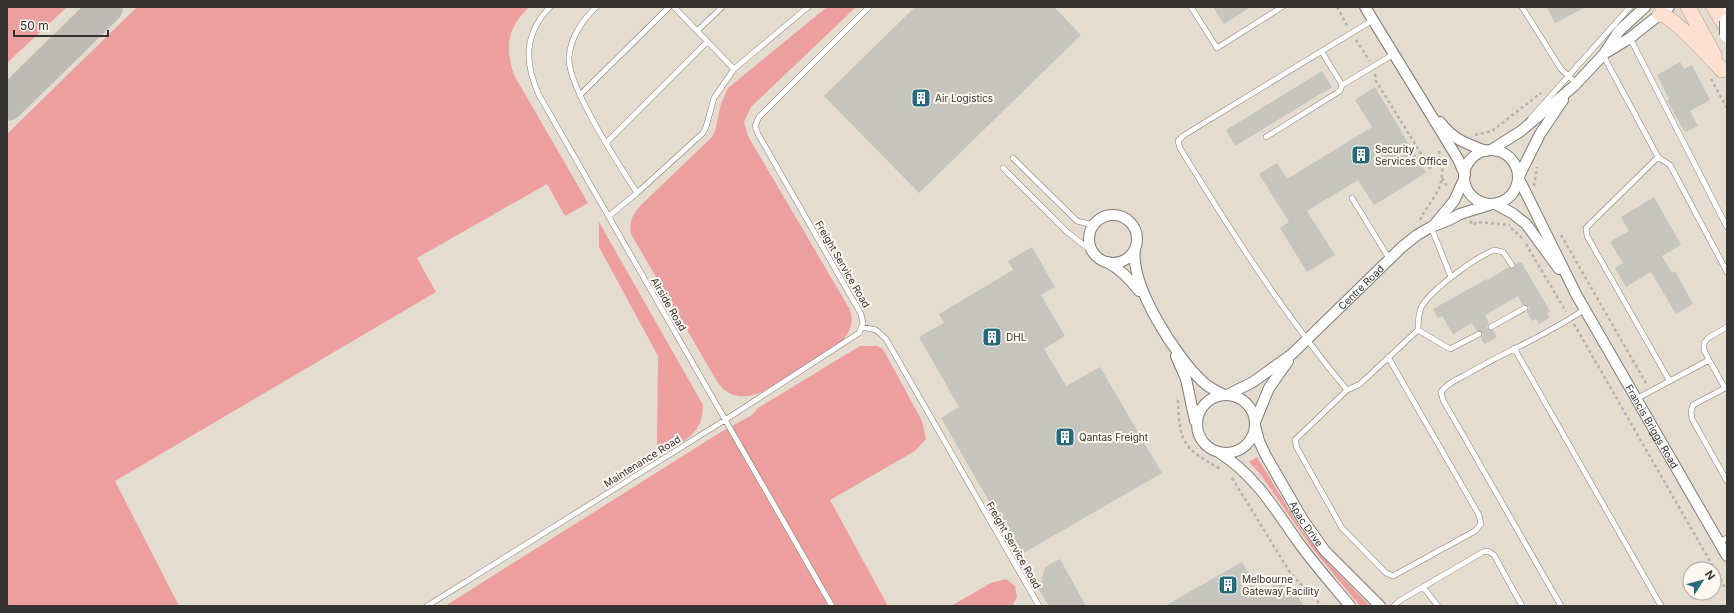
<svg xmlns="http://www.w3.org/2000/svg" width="1734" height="613" font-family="Inter,sans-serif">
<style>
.built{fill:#e5dcd0;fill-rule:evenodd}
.green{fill:#ed9f9f}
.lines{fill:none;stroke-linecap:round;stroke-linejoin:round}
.taxiway{stroke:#bebbb6;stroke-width:34}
.building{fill:#c5c4bd}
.lane-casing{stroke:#807c76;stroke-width:6}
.street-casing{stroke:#807c76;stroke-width:12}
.secondary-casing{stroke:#807c76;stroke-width:16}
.primary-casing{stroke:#b69686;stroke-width:16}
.path{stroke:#b4b0ab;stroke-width:2.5;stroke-dasharray:3 3;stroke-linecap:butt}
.lane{stroke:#fff;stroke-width:5}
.street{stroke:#fff;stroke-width:10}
.secondary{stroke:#fff;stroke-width:14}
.primary{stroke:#fde0d2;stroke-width:15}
.secondary-bridge-casing{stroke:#807c76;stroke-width:16;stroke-linecap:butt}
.secondary-bridge{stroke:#fff;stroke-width:14}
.labels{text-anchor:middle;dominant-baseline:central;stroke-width:4;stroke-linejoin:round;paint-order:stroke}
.poi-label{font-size:10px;fill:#353331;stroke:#fcf7f0;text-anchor:start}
.street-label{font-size:10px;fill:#353331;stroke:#fcf7f0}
</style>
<rect width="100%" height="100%" fill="#eeeae3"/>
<!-- built -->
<path class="built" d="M 7,7 L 1727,7 L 1727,606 L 7,606 ZM 1690,569 L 1714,569 L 1714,593 L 1690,593 Z"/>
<!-- green -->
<path class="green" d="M 7,7 L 67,7 L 7,63 Z
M 137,7 L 529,7 C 507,28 505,47 514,75 L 588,203 L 565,216 L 547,184 L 417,258 L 436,292 L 115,481 L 179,606 L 7,606 L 7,134 Z
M 827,7 L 856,7 L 751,107 L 744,122 L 748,136 L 849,308 C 855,320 851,331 842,341 C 827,351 813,360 798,370 C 775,385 741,413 718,383 L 631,234 C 629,222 632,215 640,206 L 712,137 L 715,131 L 721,104 L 728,88 Z
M 599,222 L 703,405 C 703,434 685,440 663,454 L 659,451 L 657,444 L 658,356 L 599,247 Z
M 860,346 L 877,346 L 883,349 L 922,421 L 926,439 L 915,451 L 830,500 L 888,606 L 445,606 L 716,435 L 752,415 L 758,408 Z
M 1257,457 L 1302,531 L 1332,567 L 1370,606 L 1360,606 L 1312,548 L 1261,475 L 1249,462 Z
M 1006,579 L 1015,586 L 1017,597 L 1012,606 L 951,606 L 991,583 Z"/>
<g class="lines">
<!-- taxiway -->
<path class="taxiway" d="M 7,104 L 106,7"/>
</g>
<!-- building -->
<path class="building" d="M 915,7 L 1054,7 L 1081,35 L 919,193 L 824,96 Z
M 1213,7 L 1251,7 L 1224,24 Z
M 1547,7 L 1586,7 L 1555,23 Z
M 1680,62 L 1684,69 L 1692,65 L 1710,100 L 1690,111 L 1698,126 L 1685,132 L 1667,101 L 1669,99 L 1657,75 Z
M 1322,71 L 1332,87 L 1235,146 L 1226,130 Z
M 1375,87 L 1426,173 L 1374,205 L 1358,180 L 1307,211 L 1335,255 L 1307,272 L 1280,228 L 1289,222 L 1259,174 L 1277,163 L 1287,179 L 1372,127 L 1355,100 Z
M 1654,197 L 1681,245 L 1662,256 L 1672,273 L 1675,271 L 1693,304 L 1676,314 L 1651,272 L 1626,287 L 1615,268 L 1623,263 L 1610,242 L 1629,231 L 1621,217 Z
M 1032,247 L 1055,287 L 1041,295 L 1065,336 L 1044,349 L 1066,386 L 1100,367 L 1162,473 L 1020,555 L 941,418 L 959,407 L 919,337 L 944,323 L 939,314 L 1013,270 L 1008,261 Z
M 1521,262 L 1550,311 L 1547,313 L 1549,318 L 1539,324 L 1536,319 L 1532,321 L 1527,312 L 1529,308 L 1528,306 L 1523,305 L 1518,296 L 1485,315 L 1489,323 L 1487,327 L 1488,329 L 1493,330 L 1497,337 L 1484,344 L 1481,338 L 1483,335 L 1482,332 L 1477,331 L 1472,323 L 1453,334 L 1442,316 L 1438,318 L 1433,309 L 1487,279 L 1488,280 L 1509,267 L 1514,268 L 1516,263 Z
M 1060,559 L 1086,606 L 1049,606 L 1039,590 L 1045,567 Z
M 1242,562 L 1260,593 L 1287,578 L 1304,606 L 1165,606 Z"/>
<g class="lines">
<defs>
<path id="lane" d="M 550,7 C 524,34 524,62 539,95 L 832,606
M 596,7 C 582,21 571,36 569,57 C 567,86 620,166 637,193
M 674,7 L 734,69 L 808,7
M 1191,7 L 1217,48 L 1282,7
M 1522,7 L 1561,69 L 1576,83
M 697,31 L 722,7
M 1630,38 L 1727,227
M 1322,52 L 1342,85
M 1603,55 L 1658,157
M 580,95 L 669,7
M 1531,118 L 1630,7
M 1266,137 L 1340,91 L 1342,85 L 1394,54
M 607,142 L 707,42
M 1013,158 L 1077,221 L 1089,224 L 1097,221
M 1003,168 L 1067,232 L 1094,253
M 1352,198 L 1390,260
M 609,216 L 637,193 L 703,133 L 706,127 L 714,98 L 734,69
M 1431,227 L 1451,277
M 862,327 L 876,330 L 886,339 L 1039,606
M 1491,327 L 1525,308
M 1418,330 L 1450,349 L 1479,334
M 1514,348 L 1661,606
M 1388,357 L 1479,515 L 1481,524 L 1475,531 L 1393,576 L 1386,573 L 1342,528 L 1297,448 L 1295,440 L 1347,390 L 1360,384 L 1418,330 C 1418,323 1418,313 1422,306 C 1433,288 1475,258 1494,250 L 1503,252 L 1512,265
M 1709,360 L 1725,388
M 1669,380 L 1587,236 L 1586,228 L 1658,157 L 1670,165 L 1727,272
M 1727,387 L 1693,405 L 1691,412 L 1692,419 L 1727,481
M 1347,390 C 1283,313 1232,233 1180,148 L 1178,141 L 1183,136 L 1207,121 L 1373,20
M 1636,399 L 1709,360 L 1704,350 L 1704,343 L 1708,338 L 1727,327
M 1719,542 L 1727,538
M 1423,587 L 1438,606
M 427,606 L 725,420 L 859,333 L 863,323 L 861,314 L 758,134 L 755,126 L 759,117 L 869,7
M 1394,606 L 1399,601 L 1483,552 L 1488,551 L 1494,555 L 1522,606
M 1561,606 L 1443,400 L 1441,392 C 1447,383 1460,378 1469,373 C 1507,351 1549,334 1585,309"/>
<g id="street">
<path d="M 1365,7 L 1458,159 L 1465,175"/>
<path d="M 1607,52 L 1630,38 L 1669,7"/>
<path d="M 1440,122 C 1454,140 1465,143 1486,151"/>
<circle cx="1491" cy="177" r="27"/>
<path d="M 1491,150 L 1521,131 L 1574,86 L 1604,54 L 1619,31 L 1645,7"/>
<path d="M 1519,176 L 1540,134 L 1563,100"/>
<path id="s1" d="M 1519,179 L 1577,296 L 1727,556"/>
<path d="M 1495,204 L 1512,213 L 1526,224 L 1559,269"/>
<circle cx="1113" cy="239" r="24"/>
<path d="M 1434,225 L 1454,201 L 1464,179"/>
<path d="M 1135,249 C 1130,286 1176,357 1203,382 C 1209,388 1217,391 1224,395"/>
<path d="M 1107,262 C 1120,269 1130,279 1139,291"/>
<path d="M 1176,356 L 1186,379 L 1195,421"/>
<circle cx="1226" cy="424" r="29"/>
<path id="s2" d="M 1227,395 L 1253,382 L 1292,354 L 1402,247 L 1417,235 L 1431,227 L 1449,220 L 1460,214 L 1492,204"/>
<path d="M 1255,422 L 1269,388 L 1288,361"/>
<path id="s3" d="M 1255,426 L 1259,441 L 1266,456 L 1303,520 L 1325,551 L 1380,606"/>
<path d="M 1220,453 C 1255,476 1273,506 1296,539 C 1313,563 1332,584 1350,606"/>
</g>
<path id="secondary" d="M 1724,7 L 1727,21"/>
<path id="primary" d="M 1688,7 L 1714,55
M 1714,7 L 1727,28
M 1660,14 C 1674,17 1711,58 1722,70"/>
</defs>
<!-- lane casing -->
<use href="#lane" class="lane-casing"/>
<!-- street casing -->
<use href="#street" class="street-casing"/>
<!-- secondary casing -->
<use href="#secondary" class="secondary-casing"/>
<!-- primary casing -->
<use href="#primary" class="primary-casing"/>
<!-- path -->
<path class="path" d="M 1337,7 L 1348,27
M 1356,40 L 1370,61
M 1375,74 L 1376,81 L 1430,168 L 1445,158
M 1711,79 L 1727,108
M 1475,135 L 1492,131 L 1541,93
M 1442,178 L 1448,188
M 1534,186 L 1537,167
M 1420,220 C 1427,205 1441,193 1442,175 C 1443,166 1440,158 1439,150
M 1470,221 L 1473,225 L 1477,222 L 1510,225
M 1511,228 L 1522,238
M 1561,235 L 1647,385
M 1526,244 L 1566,312
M 1574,324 L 1727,591
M 1178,400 C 1179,445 1184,448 1222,470
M 1232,478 L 1291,574 L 1322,606"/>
<!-- lane -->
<use href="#lane" class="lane"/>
<!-- street -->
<use href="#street" class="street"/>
<!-- secondary -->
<use href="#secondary" class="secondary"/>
<!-- primary -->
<use href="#primary" class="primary"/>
<defs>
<path id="secondary-bridge" d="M 1727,21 L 1727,35"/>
</defs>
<!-- secondary-bridge casing -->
<use href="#secondary-bridge" class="secondary-bridge-casing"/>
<!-- secondary-bridge -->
<use href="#secondary-bridge" class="secondary-bridge"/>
</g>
<!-- icons -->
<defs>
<symbol id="building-square" viewBox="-11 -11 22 22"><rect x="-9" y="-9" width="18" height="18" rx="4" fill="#256a7a" stroke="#fcf7f0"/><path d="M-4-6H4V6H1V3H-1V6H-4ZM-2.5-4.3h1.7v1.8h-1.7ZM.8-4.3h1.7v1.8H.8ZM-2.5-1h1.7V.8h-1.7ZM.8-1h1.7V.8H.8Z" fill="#fff"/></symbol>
</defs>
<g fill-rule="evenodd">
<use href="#building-square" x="910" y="87" width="22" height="22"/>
<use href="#building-square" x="1350" y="144" width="22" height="22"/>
<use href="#building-square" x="981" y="326" width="22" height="22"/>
<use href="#building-square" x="1054" y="426" width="22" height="22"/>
<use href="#building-square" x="1217" y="574" width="22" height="22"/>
</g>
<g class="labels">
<!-- poi labels -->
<g class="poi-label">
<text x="935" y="98">Air Logistics</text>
<text x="1375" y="149">Security<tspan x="1375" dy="12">Services Office</tspan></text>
<text x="1006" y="337">DHL</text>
<text x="1079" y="437">Qantas Freight</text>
<text x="1242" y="579">Melbourne<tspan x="1242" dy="12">Gateway Facility</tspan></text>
</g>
<!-- street labels -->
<g class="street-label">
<text transform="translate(843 264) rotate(60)">Freight Service Road</text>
<text stroke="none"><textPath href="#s2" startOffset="173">Centre Road</textPath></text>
<text transform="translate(669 304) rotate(60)">Airside Road</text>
<text stroke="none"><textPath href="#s1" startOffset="281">Francis Briggs Road</textPath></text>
<text transform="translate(642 461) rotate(-32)">Maintenance Road</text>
<text stroke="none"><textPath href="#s3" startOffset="111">Apac Drive</textPath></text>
<text transform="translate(1014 545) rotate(60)">Freight Service Road</text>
</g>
</g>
<!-- border -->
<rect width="1734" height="613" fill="none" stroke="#353331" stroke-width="16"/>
<!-- north arrow -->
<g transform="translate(1702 581) rotate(54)"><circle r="19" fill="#fcf7f0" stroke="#aca9a4"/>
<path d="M0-3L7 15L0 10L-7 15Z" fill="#256a7a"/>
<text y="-6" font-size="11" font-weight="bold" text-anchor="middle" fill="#353331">N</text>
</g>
<!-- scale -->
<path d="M14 30v6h94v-6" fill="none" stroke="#353331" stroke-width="2"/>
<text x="20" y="30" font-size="12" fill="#353331" stroke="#fcf7f0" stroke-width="3" paint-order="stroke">50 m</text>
</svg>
